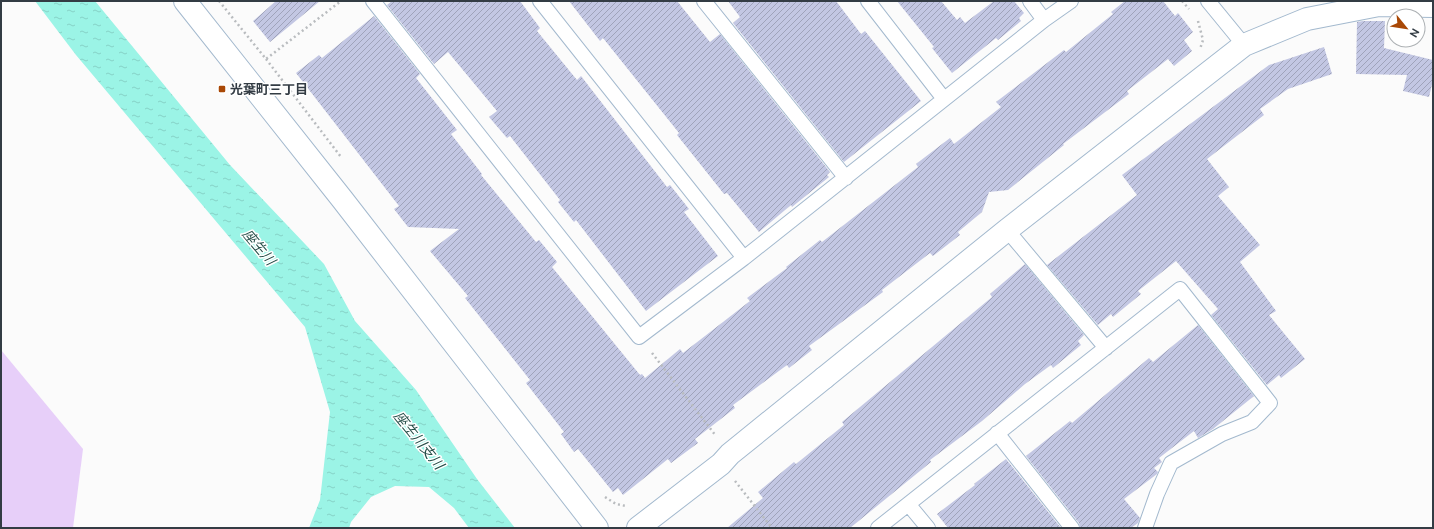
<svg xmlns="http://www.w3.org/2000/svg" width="1434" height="529" font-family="Ubuntu,'Noto Sans JP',sans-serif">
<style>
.park{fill:#e7cff9}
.water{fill:url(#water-ripples)}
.building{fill:url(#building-hatch)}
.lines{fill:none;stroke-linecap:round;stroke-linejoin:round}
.lane-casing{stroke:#a3b9ce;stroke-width:16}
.street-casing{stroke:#a3b9ce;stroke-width:24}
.secondary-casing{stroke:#a3b9ce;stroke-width:24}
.path{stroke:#b9bcbf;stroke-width:2.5;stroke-dasharray:2 3;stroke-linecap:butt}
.lane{stroke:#fff;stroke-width:14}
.street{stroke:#fff;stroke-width:22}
.secondary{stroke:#fff;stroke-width:22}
.poi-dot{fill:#a94806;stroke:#fff;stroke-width:1.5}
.labels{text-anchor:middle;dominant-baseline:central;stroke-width:3;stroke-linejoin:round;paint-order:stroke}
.poi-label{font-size:13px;font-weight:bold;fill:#333c44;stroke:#fff;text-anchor:start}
.water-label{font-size:14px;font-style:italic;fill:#254e48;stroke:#fff}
</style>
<defs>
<pattern id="water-ripples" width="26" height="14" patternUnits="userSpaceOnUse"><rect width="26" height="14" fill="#9bf4e6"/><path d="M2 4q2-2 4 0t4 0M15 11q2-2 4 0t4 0" fill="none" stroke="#86d2c6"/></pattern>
<pattern id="building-hatch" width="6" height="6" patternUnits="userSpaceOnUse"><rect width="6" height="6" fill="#c3c7e3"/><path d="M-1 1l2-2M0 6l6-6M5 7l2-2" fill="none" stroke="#9fa3ba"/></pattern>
</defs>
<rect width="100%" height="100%" fill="#fbfbfb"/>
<!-- park -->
<path class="park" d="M 1,350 L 83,449 L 73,528 L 1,528 Z"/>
<!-- water -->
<path class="water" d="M 35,1 L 95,1 L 230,165 L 324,264 L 355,321 L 416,390 L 477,479 L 515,528 L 469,528 L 454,508 L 429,487 L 395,486 L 371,497 L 351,522 L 349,528 L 309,528 L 320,500 L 330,412 L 305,327 L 76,55 Z"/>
<!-- building -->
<path class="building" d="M 276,1 L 320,1 L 270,42 L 253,21 Z
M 392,1 L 520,1 L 540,28 L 537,31 L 577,80 L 581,76 L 667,187 L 670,185 L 689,209 L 684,212 L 718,256 L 646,311 L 576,220 L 574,222 L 558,202 L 560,200 L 510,136 L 507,138 L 489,117 L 497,111 L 448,52 L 434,64 L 387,5 Z
M 569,1 L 677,1 L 710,42 L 720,34 L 830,172 L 827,175 L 829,177 L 792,207 L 791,205 L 759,232 L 727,193 L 724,194 L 677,135 L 679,133 L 603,38 L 600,41 Z
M 728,1 L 836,1 L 861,34 L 865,31 L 921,101 L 844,162 L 733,23 L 740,17 Z
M 897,1 L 941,1 L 957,20 L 960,17 L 965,23 L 994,1 L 1014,1 L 1024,13 L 1019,18 L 1021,21 L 998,40 L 996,38 L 952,73 L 932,48 L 934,47 Z
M 1125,1 L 1163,1 L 1175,16 L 1178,13 L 1193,32 L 1184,40 L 1192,51 L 1174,66 L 1168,59 L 1127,91 L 1129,94 L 1063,144 L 1064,145 L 1008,190 L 989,192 L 982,212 L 958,232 L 960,235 L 933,256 L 930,253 L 882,290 L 883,292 L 809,346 L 812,350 L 789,368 L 787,365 L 733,405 L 735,408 L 695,439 L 698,443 L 671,463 L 668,459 L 623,495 L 618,488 L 613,492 L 578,449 L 574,452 L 561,434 L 564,432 L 526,383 L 530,380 L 465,298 L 468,296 L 430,251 L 459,229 L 408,227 L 394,209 L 399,206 L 296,73 L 319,55 L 322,58 L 374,16 L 420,74 L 416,78 L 457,130 L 451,134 L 482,174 L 481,175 L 536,242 L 539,240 L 557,262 L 552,267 L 640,375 L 642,374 L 645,378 L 680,349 L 683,353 L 705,336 L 750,301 L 747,298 L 787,268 L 786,267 L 820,240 L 822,242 L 863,210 L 918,167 L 916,164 L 950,138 L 954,144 L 1001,107 L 996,102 L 1064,50 L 1066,52 L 1113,14 L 1111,12 Z
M 1363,21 L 1385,21 L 1384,48 L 1433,60 L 1433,80 L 1429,97 L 1403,91 L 1407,75 L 1356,74 L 1357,22 Z
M 1324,47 L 1332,74 L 1288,89 L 1260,109 L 1264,115 L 1207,159 L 1229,187 L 1218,196 L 1260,245 L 1240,262 L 1276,311 L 1269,315 L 1305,359 L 1281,378 L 1279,375 L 1267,385 L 1211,315 L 1218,309 L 1176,261 L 1138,291 L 1141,294 L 1113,317 L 1111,314 L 1098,325 L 1047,265 L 1137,195 L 1122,175 L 1269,65 Z
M 1025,264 L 1084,335 L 1078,341 L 1081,345 L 1053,368 L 1051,365 L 1025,384 L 982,421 L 930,460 L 931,462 L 850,528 L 727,528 L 763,498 L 758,492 L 794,462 L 796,464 L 844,425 L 842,422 L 992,297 L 990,294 Z
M 1198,325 L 1254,396 L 1213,429 L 1198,438 L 1194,431 L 1159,458 L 1162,462 L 1154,468 L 1158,472 L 1157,474 L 1124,499 L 1140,518 L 1138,523 L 1131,528 L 1080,528 L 1079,523 L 1026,456 L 1070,421 L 1072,423 L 1149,358 L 1153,362 Z
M 1006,459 L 1061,528 L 948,528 L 937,514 L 975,485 L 974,484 Z"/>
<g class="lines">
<defs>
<path id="lane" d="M 373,1 L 639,337 L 744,258 L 1044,20 L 1071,1
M 540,1 L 744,258
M 704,1 L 846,178
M 868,1 L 944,99
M 1030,1 L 1044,20
M 1208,1 L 1244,45
M 1007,230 L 1106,348
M 997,433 L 1072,528
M 909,505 L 928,528
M 878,528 L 1180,289 L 1270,403 L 1252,422 L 1222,434 L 1171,463 L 1157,494 L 1145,528"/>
<path id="street" d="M 824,378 L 1007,230 L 1244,45 L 1307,19 L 1379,5 L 1433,6"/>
<path id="secondary" d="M 185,1 L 342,199 L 597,528
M 638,528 L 721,464 L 730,454 L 824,378"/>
</defs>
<!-- lane casing -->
<use href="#lane" class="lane-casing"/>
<!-- street casing -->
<use href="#street" class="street-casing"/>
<!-- secondary casing -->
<use href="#secondary" class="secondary-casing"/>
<!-- path -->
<path class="path" d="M 219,1 L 266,59 L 341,1
M 1182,1 L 1189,9
M 1198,21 L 1203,40 L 1200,49
M 266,59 L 341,157
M 652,353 L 716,436
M 735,481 L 772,528
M 605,497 L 616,504 L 626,506"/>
<!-- lane -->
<use href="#lane" class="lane"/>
<!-- street -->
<use href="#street" class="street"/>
<!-- secondary -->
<use href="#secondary" class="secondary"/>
</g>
<!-- markers -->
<rect class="poi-dot" x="218" y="85" width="8" height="8" rx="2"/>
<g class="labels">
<!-- poi labels -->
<g class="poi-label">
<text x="230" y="89">光葉町三丁目</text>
</g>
<!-- water labels -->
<g class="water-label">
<text transform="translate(259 247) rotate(50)">座生川</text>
<text transform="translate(419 440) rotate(51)">座生川支川</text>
</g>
</g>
<!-- border -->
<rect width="1434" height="529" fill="none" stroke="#333c44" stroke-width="4"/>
<!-- north arrow -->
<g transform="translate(1406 28) rotate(120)"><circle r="19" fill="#ffffff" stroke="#adb1b4"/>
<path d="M0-3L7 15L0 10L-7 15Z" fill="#a94806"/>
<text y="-6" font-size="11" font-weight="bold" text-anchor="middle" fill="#333c44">N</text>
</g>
</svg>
